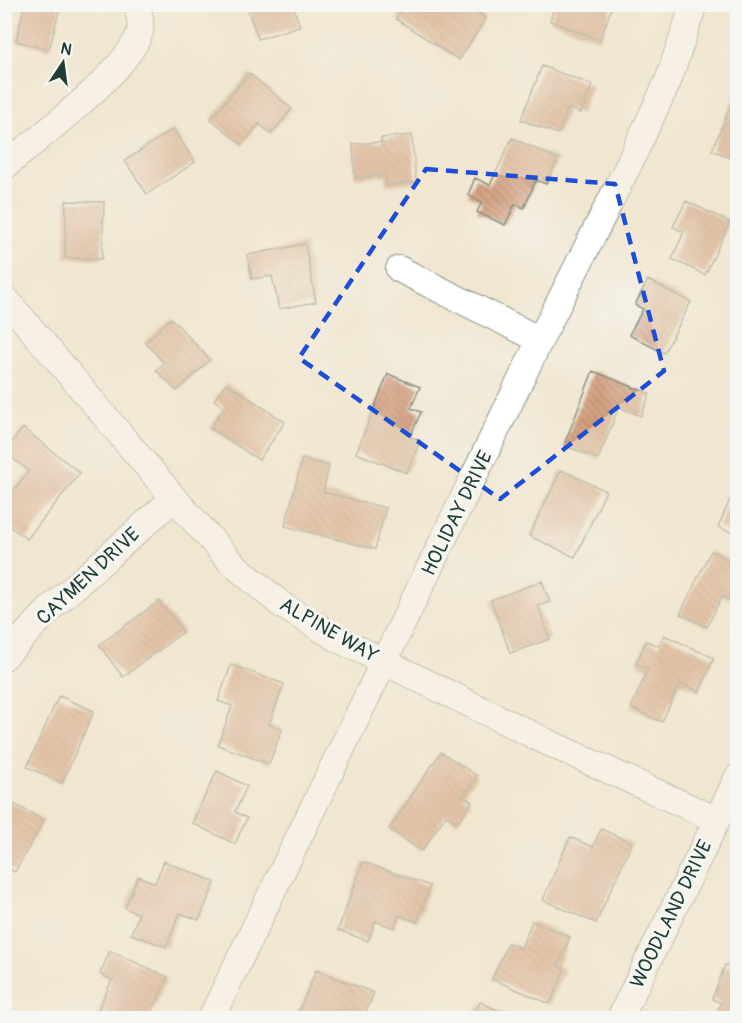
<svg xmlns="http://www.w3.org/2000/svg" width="742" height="1023" font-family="Pangolin,sans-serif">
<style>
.building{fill:url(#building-back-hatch)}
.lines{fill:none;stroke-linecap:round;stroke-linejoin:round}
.street-casing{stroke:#889282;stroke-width:28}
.street{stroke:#fff;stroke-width:26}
.marked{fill:none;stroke:#1d4ed8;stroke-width:4.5;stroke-dasharray:12 8;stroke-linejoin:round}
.labels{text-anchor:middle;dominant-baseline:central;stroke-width:6;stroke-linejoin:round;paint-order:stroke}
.street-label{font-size:20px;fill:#1f3d34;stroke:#f6f6f2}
</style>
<defs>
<pattern id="building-back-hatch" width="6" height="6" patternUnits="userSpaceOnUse" patternTransform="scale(1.5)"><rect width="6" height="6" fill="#d29a77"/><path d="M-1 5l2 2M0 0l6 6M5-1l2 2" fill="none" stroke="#aa7f62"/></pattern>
</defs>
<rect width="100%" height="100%" fill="#f6f6f2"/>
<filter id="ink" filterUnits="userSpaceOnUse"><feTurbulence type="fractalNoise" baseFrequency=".0167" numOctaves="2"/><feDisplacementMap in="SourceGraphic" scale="12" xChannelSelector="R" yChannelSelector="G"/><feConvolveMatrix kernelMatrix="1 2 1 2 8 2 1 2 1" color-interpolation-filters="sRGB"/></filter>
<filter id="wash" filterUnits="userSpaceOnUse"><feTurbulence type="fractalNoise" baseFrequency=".008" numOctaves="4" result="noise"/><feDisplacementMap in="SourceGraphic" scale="24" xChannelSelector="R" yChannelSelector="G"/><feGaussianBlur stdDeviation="1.35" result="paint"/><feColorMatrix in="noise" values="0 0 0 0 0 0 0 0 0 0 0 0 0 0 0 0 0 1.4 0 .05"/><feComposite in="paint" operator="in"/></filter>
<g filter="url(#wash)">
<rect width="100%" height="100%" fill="#f1e6d0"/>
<g id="blocks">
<!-- building -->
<path class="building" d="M 25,4 L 61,4 L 49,50 L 16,41 Z
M 246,4 L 292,4 L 300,26 L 258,39 Z
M 405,4 L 464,4 L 486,18 L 459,60 L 396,19 Z
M 555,4 L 613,4 L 600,40 L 550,21 Z
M 542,66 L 592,85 L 581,113 L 568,108 L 558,134 L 521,120 Z
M 249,73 L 292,109 L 271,134 L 259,124 L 242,145 L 211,119 Z
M 737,90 L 738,90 L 738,161 L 712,150 Z
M 173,129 L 195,162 L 147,194 L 125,161 Z
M 412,135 L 416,182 L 386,185 L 386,175 L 355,178 L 353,144 L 382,142 L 381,138 Z
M 512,138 L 558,159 L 546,184 L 536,180 L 524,208 L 515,204 L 505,225 L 477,212 L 482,202 L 468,195 L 475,178 L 490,185 Z
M 66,201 L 104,202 L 102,259 L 65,258 Z
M 686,201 L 730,222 L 705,275 L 672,259 L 684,232 L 673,227 Z
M 305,244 L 316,302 L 279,309 L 272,276 L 252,279 L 247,255 Z
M 648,280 L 691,302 L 664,353 L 629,335 L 643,309 L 635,305 Z
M 171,318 L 210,360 L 177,391 L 156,370 L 164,363 L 145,342 Z
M 593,371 L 650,394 L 641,416 L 619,407 L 598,459 L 564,445 Z
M 388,374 L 420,387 L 411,408 L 421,412 L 410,437 L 420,441 L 407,473 L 356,453 Z
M 226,383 L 285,422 L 259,460 L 210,428 L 224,407 L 214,400 Z
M 23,428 L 80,473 L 27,539 L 4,522 L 4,501 L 29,471 L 4,452 Z
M 302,459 L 329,466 L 323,492 L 386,508 L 375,549 L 285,526 Z
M 561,470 L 606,491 L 575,557 L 529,536 Z
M 738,482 L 738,535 L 718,527 Z
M 711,551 L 738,564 L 738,603 L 722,596 L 707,627 L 680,614 Z
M 542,581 L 550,602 L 538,606 L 550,639 L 510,653 L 491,600 Z
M 159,601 L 183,632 L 123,677 L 99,645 Z
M 664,635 L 714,658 L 699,692 L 680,683 L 662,722 L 631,708 L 648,669 L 636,664 L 646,641 L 659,646 Z
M 231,665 L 284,684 L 269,724 L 282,729 L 269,764 L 218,745 L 232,706 L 218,701 Z
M 59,696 L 94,711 L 62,783 L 27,767 Z
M 441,752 L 477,776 L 463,796 L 472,802 L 457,823 L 446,815 L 422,851 L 389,829 Z
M 217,771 L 247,786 L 235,812 L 247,818 L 235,844 L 192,823 Z
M 4,799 L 44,820 L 15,872 L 4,866 Z
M 601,829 L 632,843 L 596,923 L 543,900 L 570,837 L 593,847 Z
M 164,861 L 215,882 L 199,920 L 180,913 L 166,947 L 131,934 L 139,914 L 125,908 L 138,876 L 155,883 Z
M 363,862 L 430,886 L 417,922 L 399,915 L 394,928 L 375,921 L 368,941 L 338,930 Z
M 532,921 L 570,937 L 558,966 L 565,969 L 550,1004 L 492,979 L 508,943 L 521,948 Z
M 110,951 L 168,977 L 149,1018 L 94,1018 L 112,980 L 100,974 Z
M 725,965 L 738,969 L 738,1018 L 721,1018 L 715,1016 L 721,1003 L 712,999 Z
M 316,970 L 374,993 L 363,1018 L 296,1018 Z
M 480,1002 L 514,1018 L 472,1018 Z"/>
</g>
</g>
<g filter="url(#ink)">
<use href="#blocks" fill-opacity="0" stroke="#889282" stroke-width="1.5"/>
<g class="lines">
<defs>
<path id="street" d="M 4,167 C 38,138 128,71 140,32 C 142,24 138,12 138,4
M 399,269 L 540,340
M 4,297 L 174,498 L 232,563 L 283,606 L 340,640 L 549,743 L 717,820
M 4,657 L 53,606 L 174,498
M 211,1018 L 540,340 L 627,168 L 668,81 L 694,4
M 620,1018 L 738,777"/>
</defs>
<!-- street casing -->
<use href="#street" class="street-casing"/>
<!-- street -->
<use href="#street" class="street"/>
</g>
</g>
<!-- marked area -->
<path d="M0 0H742V1023H0ZM 426,169 L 615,184 L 664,371 L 500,499 L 299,358 Z" fill="#f1e6d0" fill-opacity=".55" fill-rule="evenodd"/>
<path class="marked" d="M 426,169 L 615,184 L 664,371 L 500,499 L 299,358 Z"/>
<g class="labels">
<!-- street labels -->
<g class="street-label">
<text transform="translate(457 513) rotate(-64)">HOLIDAY DRIVE</text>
<text transform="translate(88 576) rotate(-43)">CAYMEN DRIVE</text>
<text transform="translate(329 630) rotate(30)">ALPINE WAY</text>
<text transform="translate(671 914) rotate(-64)">WOODLAND DRIVE</text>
</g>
</g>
<!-- margin -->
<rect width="742" height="1023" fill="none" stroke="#f6f6f2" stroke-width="24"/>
<!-- north arrow -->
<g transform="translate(63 63) rotate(13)" stroke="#f6f6f2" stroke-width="4.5" paint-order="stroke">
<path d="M0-4.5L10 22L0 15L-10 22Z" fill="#1f3d34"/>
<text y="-9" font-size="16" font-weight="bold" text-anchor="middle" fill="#1f3d34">N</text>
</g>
</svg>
